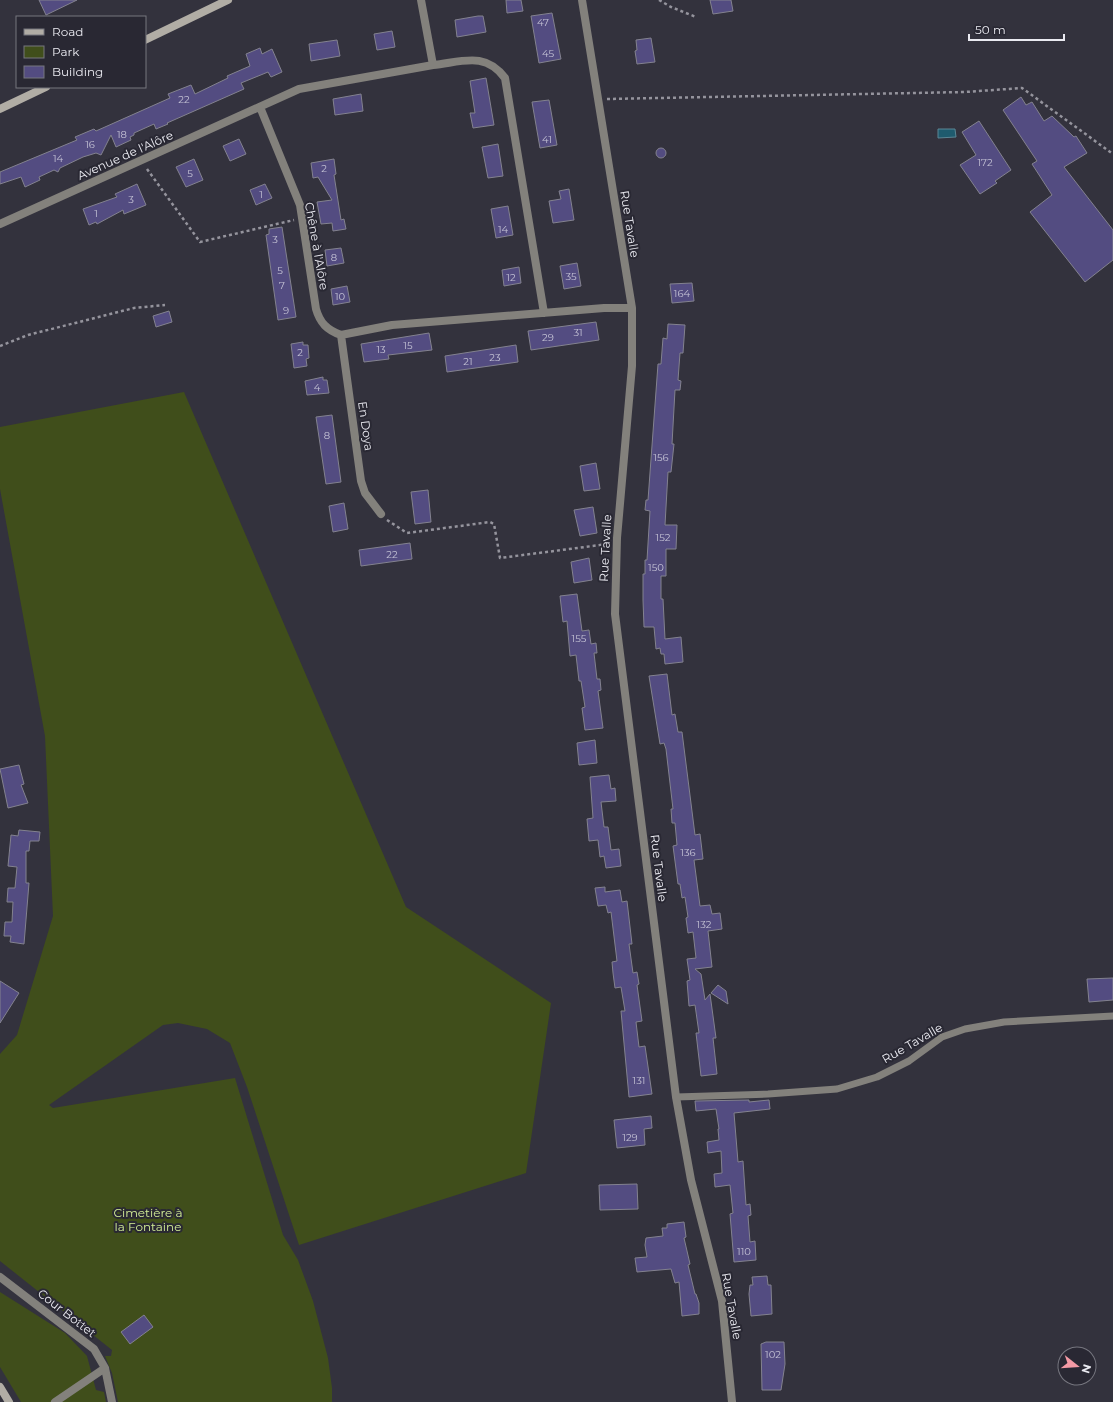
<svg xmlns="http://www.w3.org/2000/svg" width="1113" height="1402" font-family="Montserrat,sans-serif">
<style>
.green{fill:#404e1b}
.water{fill:#1f5b6e;stroke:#5c8695}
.building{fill:#534c81;stroke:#83828f}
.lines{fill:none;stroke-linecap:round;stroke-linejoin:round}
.path{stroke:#95949d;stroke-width:2.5;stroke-dasharray:3 3;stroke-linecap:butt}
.service{stroke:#83817c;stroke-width:7}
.minor{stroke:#83817c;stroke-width:8}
.secondary{stroke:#b1ada5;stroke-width:8}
.labels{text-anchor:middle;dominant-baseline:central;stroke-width:4;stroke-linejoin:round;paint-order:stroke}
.number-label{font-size:10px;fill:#c4c2d5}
.street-label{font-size:12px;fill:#eaeaf1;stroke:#292833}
.park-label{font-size:12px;fill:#d3ee96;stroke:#292833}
</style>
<rect width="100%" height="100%" fill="#33323d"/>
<!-- green -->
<path class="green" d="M 184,392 L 406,907 L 551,1003 L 526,1173 L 299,1245 L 247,1087 L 230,1043 L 207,1029 L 178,1023 L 163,1025 L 49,1105 L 53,1108 L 235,1078 L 283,1235 L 298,1260 L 313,1301 L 328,1358 L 332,1388 L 332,1402 L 118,1402 L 112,1373 L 105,1356 L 111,1356 L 112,1350 L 0,1261 L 0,1054 L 17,1035 L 53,916 L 45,736 L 0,489 L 0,427 Z
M 0,1292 L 65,1333 L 87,1356 L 96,1390 L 104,1392 L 106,1402 L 21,1402 L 0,1367 Z"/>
<!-- water -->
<path class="water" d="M 938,129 L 955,129 L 956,137 L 938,138 Z"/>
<!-- building -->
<path class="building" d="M 39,0 L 77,0 L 46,15 Z
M 506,0 L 521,0 L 523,11 L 507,13 Z
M 710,0 L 731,0 L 733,11 L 713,14 Z
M 552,13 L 561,59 L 539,63 L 531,16 Z
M 478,16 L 483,16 L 486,32 L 457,37 L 455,20 Z
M 392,31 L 395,47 L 377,50 L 374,34 Z
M 651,38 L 655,62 L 637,64 L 635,51 L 637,50 L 636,40 Z
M 337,40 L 340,56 L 311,61 L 309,44 Z
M 260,48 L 262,54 L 272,49 L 282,72 L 271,77 L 268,72 L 241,83 L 244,89 L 167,123 L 168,124 L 156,129 L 154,124 L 134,133 L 134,135 L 130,137 L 131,140 L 116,147 L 111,135 L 101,155 L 96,153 L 83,157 L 60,168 L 58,172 L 54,170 L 39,177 L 40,180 L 25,187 L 21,177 L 0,184 L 0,172 L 77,140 L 75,137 L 94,129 L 96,131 L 170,98 L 168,94 L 191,85 L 195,94 L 228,78 L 227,76 L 250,66 L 246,54 Z
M 486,78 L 494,125 L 473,128 L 470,113 L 475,113 L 470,81 Z
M 361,94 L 363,111 L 335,115 L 333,99 Z
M 1021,97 L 1026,105 L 1032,102 L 1044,121 L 1052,116 L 1074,137 L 1076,136 L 1087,153 L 1064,167 L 1113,230 L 1113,260 L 1085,282 L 1030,212 L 1052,195 L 1032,164 L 1037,161 L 1003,110 Z
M 549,100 L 557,145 L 540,148 L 532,102 Z
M 979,121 L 1011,170 L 995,181 L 997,183 L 980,194 L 960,165 L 976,155 L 962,132 Z
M 239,139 L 246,154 L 230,161 L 223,146 Z
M 498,144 L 503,176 L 488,178 L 482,147 Z
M656 153a5 5 0 1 1 10 0a5 5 0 1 1-10 0Z
M 194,159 L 203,180 L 186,187 L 176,167 Z
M 334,159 L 336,174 L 334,175 L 341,220 L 344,219 L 346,229 L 333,231 L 332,223 L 321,224 L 317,202 L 332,200 L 318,177 L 313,178 L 311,163 Z
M 137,184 L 146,205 L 124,214 L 123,210 L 97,224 L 96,222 L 89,225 L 83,209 L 117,197 L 115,194 Z
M 265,184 L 272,198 L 256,205 L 250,190 Z
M 569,189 L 574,220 L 553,223 L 549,201 L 561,199 L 559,191 Z
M 508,206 L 513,235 L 496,238 L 491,209 Z
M 282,227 L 296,317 L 278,320 L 266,235 L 269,234 L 269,229 Z
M 341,248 L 344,263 L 327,266 L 325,250 Z
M 577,263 L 581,286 L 564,289 L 560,266 Z
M 519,267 L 521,283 L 504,286 L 502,270 Z
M 692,283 L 694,301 L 672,303 L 670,284 Z
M 347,286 L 350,302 L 333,305 L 331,289 Z
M 169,311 L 172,322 L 156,327 L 153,316 Z
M 596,322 L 599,340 L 531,350 L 528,331 Z
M 668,324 L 685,325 L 683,353 L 680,353 L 678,380 L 681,381 L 680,390 L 675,390 L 672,444 L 674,444 L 671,472 L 668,472 L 665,525 L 677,525 L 676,549 L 666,549 L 666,576 L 661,576 L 661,599 L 663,599 L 665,639 L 681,637 L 683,662 L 665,664 L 664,654 L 661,654 L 660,648 L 656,649 L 654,627 L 644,627 L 643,600 L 643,574 L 645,574 L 645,560 L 647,560 L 650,511 L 645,510 L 646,500 L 648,500 L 658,364 L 661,364 L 663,338 L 667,339 Z
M 429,333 L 432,350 L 388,355 L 389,359 L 364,362 L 361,344 Z
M 303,342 L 303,345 L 308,345 L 309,358 L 306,359 L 307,366 L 294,368 L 291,344 Z
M 516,345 L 518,362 L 447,372 L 445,356 Z
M 323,377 L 323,380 L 327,380 L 329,393 L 307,395 L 305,381 Z
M 332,415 L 341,482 L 326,484 L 316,417 Z
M 596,463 L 600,489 L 584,491 L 580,466 Z
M 428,490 L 431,522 L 415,524 L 411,492 Z
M 344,503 L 348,529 L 333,532 L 329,506 Z
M 593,507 L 597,533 L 580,536 L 574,510 Z
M 410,543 L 412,559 L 361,566 L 359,550 Z
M 589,558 L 592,580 L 574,583 L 571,562 Z
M 577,594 L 582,631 L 589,630 L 591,644 L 596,643 L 597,653 L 594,653 L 597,679 L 600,679 L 601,690 L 598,691 L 603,728 L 585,730 L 582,708 L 585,707 L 581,681 L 579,681 L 576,655 L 570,656 L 567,621 L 563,622 L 560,596 Z
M 667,674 L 672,715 L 675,714 L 678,732 L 682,732 L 695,835 L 700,834 L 703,859 L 694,860 L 700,906 L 710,905 L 712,914 L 720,913 L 722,929 L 708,931 L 712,967 L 695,969 L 701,974 L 705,1000 L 710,994 L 716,1038 L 713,1038 L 717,1074 L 701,1076 L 696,1033 L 699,1033 L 695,1005 L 689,1006 L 687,981 L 690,980 L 687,959 L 696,958 L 693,932 L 688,933 L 686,918 L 688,917 L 685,897 L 682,898 L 680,884 L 678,884 L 673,846 L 677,845 L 675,823 L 672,823 L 671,809 L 673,809 L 666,749 L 664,743 L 660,744 L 649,676 Z
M 595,740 L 597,763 L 579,765 L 577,743 Z
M 19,765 L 24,784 L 21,785 L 28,803 L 8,808 L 0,769 Z
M 609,775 L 611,789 L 615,788 L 616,801 L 601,802 L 604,827 L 608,827 L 611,850 L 619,849 L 621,866 L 606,868 L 604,856 L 600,857 L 598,840 L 589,841 L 587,819 L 593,818 L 590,777 Z
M 19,830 L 40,832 L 39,841 L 30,841 L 29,851 L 26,851 L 26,883 L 29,883 L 24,944 L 10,942 L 11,936 L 4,936 L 5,922 L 12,922 L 13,902 L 7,902 L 8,888 L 15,888 L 17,867 L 8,866 L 11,835 L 18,836 Z
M 605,887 L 605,892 L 620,890 L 622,902 L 627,901 L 632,944 L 629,944 L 633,973 L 637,972 L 639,984 L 637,985 L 642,1021 L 636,1022 L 639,1047 L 645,1046 L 652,1094 L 629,1097 L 621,1011 L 625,1011 L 621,987 L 615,988 L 613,973 L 612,962 L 617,961 L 611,912 L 608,913 L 606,905 L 598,906 L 595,888 Z
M 1113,978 L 1113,1000 L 1089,1002 L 1087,979 Z
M 0,981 L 19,993 L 0,1023 Z
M 718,985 L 726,991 L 728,1004 L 711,993 Z
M 749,1100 L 749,1102 L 769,1100 L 770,1109 L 734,1113 L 738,1162 L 743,1161 L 746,1205 L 750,1204 L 751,1215 L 748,1216 L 750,1242 L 755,1241 L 756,1260 L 734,1262 L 730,1214 L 733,1213 L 730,1185 L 715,1187 L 714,1174 L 722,1173 L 721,1151 L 708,1153 L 707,1142 L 719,1140 L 718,1129 L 719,1129 L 716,1109 L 696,1111 L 695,1101 Z
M 651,1116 L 652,1128 L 644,1129 L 645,1145 L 617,1148 L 614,1120 Z
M 637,1184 L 638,1209 L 600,1210 L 599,1185 Z
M 684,1222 L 686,1237 L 684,1238 L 690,1264 L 688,1265 L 695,1294 L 696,1294 L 699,1303 L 699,1314 L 682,1316 L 679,1282 L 675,1283 L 671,1269 L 637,1272 L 635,1258 L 647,1257 L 645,1245 L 646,1238 L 663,1236 L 662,1228 L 667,1228 L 667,1224 Z
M 767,1276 L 768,1285 L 771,1285 L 772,1314 L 751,1316 L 749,1294 L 750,1285 L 753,1285 L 752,1277 Z
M 144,1315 L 153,1327 L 130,1344 L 121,1332 Z
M 766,1342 L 784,1342 L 785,1364 L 781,1390 L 762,1390 L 761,1344 Z"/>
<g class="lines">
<!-- path -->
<path class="path" d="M 659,0 L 671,7 L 696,17
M 607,99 L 965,92 L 1022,88 L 1113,154
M 147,169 L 200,242 L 294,220
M 0,346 L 28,335 L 134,308 L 165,305
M 387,520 L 407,533 L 490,522 L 494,524 L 500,558 L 608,544"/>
<!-- service -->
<path class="service" d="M 676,1097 L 768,1094 L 837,1089 L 877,1077 L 909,1061 L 942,1037 L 965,1029 L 1004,1022 L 1113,1016"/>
<!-- minor -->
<path class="minor" d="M 582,0 L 632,308 L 632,366 L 617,538 L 615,614 L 676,1097 L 691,1180 L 722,1301 L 732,1402
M 433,65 C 462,62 485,51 505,78 L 544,313
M 260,107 L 300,205 L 316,309 C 320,323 327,330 341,335 L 392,325 L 604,308 L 632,308
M 0,224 L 299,89 L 433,65 L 421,0
M 341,335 L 361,481 L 365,493 L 381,514
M 0,1277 L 94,1349 L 105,1368 L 112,1402
M 55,1402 L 105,1368"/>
<!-- secondary -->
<path class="secondary" d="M 145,40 L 228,0
M 0,109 L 46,87
M 0,1387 L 9,1402"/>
</g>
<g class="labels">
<!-- number labels -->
<g class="number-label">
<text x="543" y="22">47</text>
<text x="548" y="53">45</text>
<text x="184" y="99">22</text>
<text x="122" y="134">18</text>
<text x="547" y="139">41</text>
<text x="90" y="144">16</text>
<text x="58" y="158">14</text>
<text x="985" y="162">172</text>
<text x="324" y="168">2</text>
<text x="190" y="173">5</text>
<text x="261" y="194">1</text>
<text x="131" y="199">3</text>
<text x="96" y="213">1</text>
<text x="503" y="229">14</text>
<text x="275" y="239">3</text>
<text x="334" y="257">8</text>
<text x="280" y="270">5</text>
<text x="571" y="276">35</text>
<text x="511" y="277">12</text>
<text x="282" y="285">7</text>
<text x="682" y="293">164</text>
<text x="340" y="296">10</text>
<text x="286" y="310">9</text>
<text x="578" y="332">31</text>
<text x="548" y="337">29</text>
<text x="408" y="345">15</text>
<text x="381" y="349">13</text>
<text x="300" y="352">2</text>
<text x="495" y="357">23</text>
<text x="468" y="361">21</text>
<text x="317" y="387">4</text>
<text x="327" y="435">8</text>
<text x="661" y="457">156</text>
<text x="663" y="537">152</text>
<text x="392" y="554">22</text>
<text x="656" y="567">150</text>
<text x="579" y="638">155</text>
<text x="688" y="852">136</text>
<text x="704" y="924">132</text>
<text x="639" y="1080">131</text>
<text x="630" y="1137">129</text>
<text x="744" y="1251">110</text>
<text x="773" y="1354">102</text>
</g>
<!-- street labels -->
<g class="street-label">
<text transform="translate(125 155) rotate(-24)">Avenue de l'Alôre</text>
<text transform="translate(630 224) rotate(81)">Rue Tavalle</text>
<text transform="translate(317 246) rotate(80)">Chêne à l'Alôre</text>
<text transform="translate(366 426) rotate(82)">En Doya</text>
<text transform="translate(605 548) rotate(-87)">Rue Tavalle</text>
<text transform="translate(659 868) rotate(83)">Rue Tavalle</text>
<text transform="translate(912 1043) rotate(-30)">Rue Tavalle</text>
<text transform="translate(732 1306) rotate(80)">Rue Tavalle</text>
<text transform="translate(67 1313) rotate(38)">Cour Bottet</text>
</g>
<!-- park labels -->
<g class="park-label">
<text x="148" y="1212">Cimetière à<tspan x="148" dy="14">la Fontaine</tspan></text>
</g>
</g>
<!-- legend -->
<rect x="16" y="16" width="130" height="72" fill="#292833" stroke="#76767f"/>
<rect x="24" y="29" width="20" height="6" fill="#b1ada5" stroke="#76767f"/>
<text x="52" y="36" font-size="12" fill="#eaeaf1">Road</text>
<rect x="24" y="46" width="20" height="12" fill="#404e1b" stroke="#76767f"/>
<text x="52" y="56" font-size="12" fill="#eaeaf1">Park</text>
<rect x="24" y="66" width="20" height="12" fill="#534c81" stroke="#76767f"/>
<text x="52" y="76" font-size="12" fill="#eaeaf1">Building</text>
<!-- north arrow -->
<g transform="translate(1077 1366) rotate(107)"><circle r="19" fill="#292833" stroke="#76767f"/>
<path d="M0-3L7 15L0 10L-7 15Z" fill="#f49aa5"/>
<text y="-6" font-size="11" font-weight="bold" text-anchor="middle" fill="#eaeaf1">N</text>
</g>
<!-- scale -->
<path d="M969 34v6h95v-6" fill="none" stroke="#eaeaf1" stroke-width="2"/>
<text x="975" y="34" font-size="12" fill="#eaeaf1" stroke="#292833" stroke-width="3" paint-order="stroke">50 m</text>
</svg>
